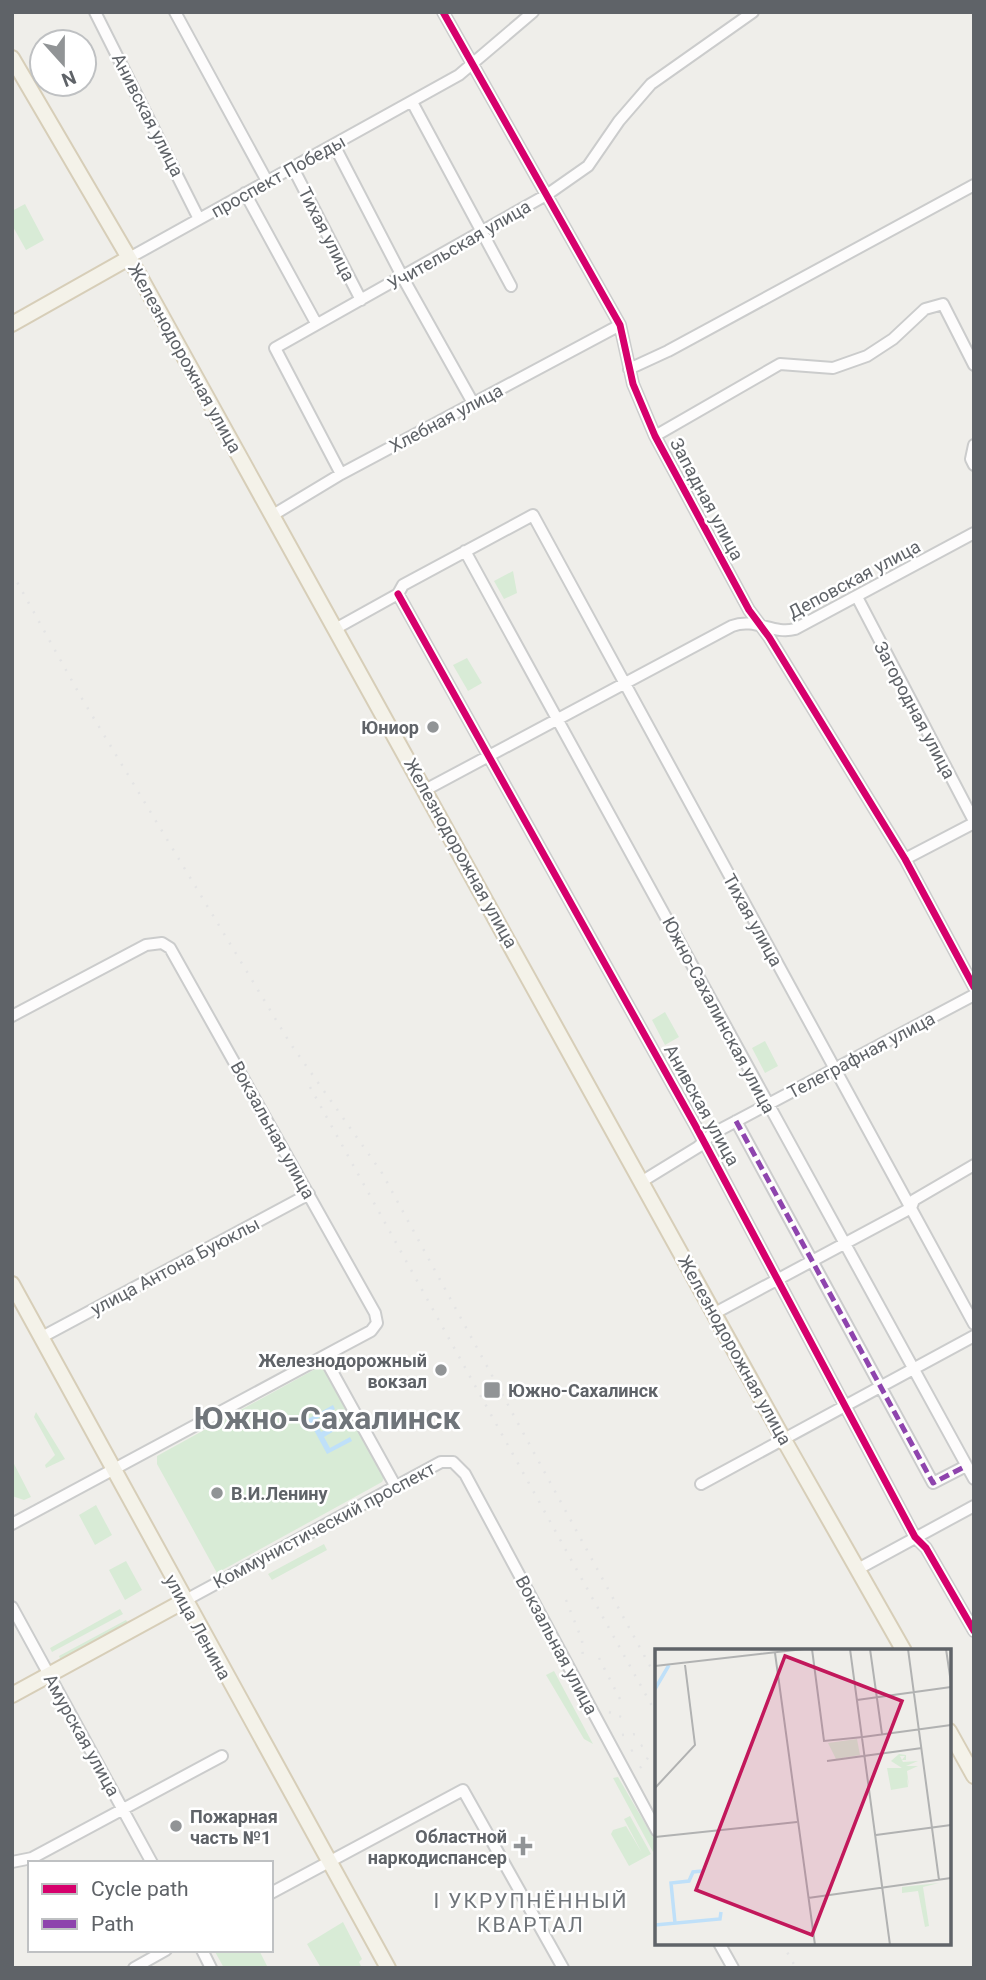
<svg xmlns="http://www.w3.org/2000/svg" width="986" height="1980" font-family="Roboto,sans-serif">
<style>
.green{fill:#d8ebd6}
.water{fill:#bfe0f9}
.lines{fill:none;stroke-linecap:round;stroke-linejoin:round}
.minor-casing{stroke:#cbcccc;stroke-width:14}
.major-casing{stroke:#d7ceb8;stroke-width:18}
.minor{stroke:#fdfcfc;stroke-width:10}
.major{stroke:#f4f2e9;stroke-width:14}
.rail{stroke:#e4e4e4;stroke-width:2.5;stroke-dasharray:2 9;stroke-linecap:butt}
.quiet{stroke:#8e44ad;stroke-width:5;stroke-dasharray:10 5;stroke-linecap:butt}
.cycleway-casing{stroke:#fff;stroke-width:11}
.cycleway{stroke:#d6006c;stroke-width:7}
.poi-dot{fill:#919496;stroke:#fff;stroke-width:2.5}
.labels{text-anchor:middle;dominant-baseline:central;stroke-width:5;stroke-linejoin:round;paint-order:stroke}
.street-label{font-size:18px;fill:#5f6368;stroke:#fff}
.poi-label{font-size:18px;font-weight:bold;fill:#5f6368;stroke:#fff;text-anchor:end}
.quarter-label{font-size:21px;letter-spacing:2px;fill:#70757a;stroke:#fff}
.town-label{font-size:32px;font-weight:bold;fill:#70757a;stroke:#fff}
.inset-river{fill:none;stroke:#bfe0f9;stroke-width:3.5}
.inset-road{fill:none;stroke:#b1b2b2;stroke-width:2}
.view{fill:#c2185b;fill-opacity:0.15;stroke:#c2185b;stroke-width:3.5}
.inset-edge{fill:none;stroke:#5f6368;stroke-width:3.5}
</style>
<rect width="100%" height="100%" fill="#efeeea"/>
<!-- green -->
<path class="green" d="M 25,204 L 44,240 L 26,250 L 12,225 L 12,211 Z
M 513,571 L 517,593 L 504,599 L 494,581 Z
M 467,658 L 482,683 L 468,691 L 453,665 Z
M 665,1012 L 679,1037 L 665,1045 L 652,1020 Z
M 765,1041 L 778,1066 L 765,1073 L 752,1048 Z
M 319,1367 L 325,1369 L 385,1476 L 382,1482 L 217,1573 L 157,1464 L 157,1456 Z
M 36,1412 L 65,1459 L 46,1468 L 45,1465 L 55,1455 L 34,1417 Z
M 12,1460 L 31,1497 L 24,1500 L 12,1496 Z
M 96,1505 L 112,1535 L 95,1545 L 79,1515 Z
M 324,1544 L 327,1550 L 272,1580 L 268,1574 Z
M 126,1561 L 142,1590 L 125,1600 L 109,1570 Z
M 120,1609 L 123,1614 L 52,1652 L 50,1648 Z
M 126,1620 L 129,1624 L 61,1661 L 59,1656 Z
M 554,1671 L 593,1744 L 584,1739 L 546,1675 Z
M 618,1777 L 657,1844 L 653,1852 L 613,1778 Z
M 630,1816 L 651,1854 L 629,1866 L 611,1834 L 613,1830 L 626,1826 L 642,1853 L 624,1819 Z
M 343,1922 L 362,1959 L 359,1962 L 362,1968 L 321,1968 L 307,1944 Z
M 214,1950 L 259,1950 L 268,1968 L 224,1968 Z"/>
<!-- water -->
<path class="water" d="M 333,1405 L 335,1409 L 315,1420 L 321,1432 L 342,1421 L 344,1425 L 324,1437 L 330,1448 L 350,1437 L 352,1441 L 327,1454 L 308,1419 Z"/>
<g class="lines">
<defs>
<path id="minor" d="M 95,12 L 199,219
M 175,12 L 267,181
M 443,12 L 620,325 L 633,384 L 655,436 L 749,610 L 769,637 L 905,859 L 974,987
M 412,102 L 511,286
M 334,145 L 403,278 L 473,403
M 293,168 L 361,300
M 245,193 L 316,323
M 129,258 L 459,75 L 533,12
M 629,369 L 668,351 L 974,185
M 655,436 L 780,364 L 833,368 L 867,356 L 893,339 L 925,309 L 943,304 L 974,365
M 974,445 L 971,459 L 974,465
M 341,474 L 275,348 L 548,194 L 588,166 L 619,121 L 651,84 L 753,12
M 273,515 L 341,474 L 620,325
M 465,551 L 974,1479
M 398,594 L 695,1125 L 915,1537 L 926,1548 L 974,1631
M 857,597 L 974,821
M 335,629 L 398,594 L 403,585 L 533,515 L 974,1324
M 427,789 L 732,626 C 755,617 773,635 795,629 L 974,533
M 905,859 L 974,823
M 12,1016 L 146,945 L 162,943 L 170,948 L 375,1313 L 377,1323 L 371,1331 L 341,1347 L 12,1524
M 736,1121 L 933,1483 L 966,1466
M 641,1182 L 698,1147 L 712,1134 L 974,995
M 715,1313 L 911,1208 L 914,1200 L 974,1165
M 42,1337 L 309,1194
M 324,1357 L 396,1487
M 701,1484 L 974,1336
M 858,1569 L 974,1506
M 184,1601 L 441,1462 L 453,1462 L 465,1474 L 657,1831
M 12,1607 L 152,1863
M 12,1862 L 32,1858 L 222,1756
M 271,1893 L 463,1790 L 563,1968
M 719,1943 L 733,1968
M 202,1950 L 211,1968
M 134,1968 L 166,1950"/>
<path id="major" d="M 12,58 L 139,275 L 784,1440 L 904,1651
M 12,324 L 129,258
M 12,1284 L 388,1968
M 12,1695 L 184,1601
M 949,1731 L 974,1776"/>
</defs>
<!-- minor casing -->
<use href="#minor" class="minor-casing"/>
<!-- major casing -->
<use href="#major" class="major-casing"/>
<!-- minor -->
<use href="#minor" class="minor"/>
<!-- major -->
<use href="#major" class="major"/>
<!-- rail -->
<path class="rail" d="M 12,573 L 81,697 L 290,1043 L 382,1173 L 657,1679
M 310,1087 L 657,1715
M 566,1600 L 582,1640 L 583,1660
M 599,1658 L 622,1703
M 609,1712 L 629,1720
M 622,1735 L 637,1734
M 631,1751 L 645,1744
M 640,1768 L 650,1755
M 782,1943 L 796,1968"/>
<!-- quiet -->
<path class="quiet" d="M 736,1121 L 933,1483 L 966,1466"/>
<defs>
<path id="cycleway" d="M 443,12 L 620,325 L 633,384 L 655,436 L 749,610 L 769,637 L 905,859 L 974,987
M 398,594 L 695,1125 L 915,1537 L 926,1548 L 974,1631"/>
</defs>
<!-- cycleway casing -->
<use href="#cycleway" class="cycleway-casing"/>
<!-- cycleway -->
<use href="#cycleway" class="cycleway"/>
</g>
<!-- markers -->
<g class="poi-dot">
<circle cx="433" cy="727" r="7"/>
<circle cx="441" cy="1370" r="7"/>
<rect x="483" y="1381" width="18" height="18" rx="3.5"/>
<circle cx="217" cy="1493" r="7"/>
<circle cx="176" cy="1826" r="7"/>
<path d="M519.5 1835.5h7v7h7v7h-7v7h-7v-7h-7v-7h7z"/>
</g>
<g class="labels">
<!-- street labels -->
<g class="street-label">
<text transform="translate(148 115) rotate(63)">Анивская улица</text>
<text transform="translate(278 176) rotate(-29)">проспект Победы</text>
<text transform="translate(327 234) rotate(63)">Тихая улица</text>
<text transform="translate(459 245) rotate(-30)">Учительская улица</text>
<text transform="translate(185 358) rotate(61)">Железнодорожная улица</text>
<text transform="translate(446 418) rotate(-28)">Хлебная улица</text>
<text transform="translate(707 499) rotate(62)">Западная улица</text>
<text transform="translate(854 579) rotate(-28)">Деповская улица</text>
<text transform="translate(915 710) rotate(62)">Загородная улица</text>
<text transform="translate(461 853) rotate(61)">Железнодорожная улица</text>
<text transform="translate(753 920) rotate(61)">Тихая улица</text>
<text transform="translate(719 1015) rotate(62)">Южно-Сахалинская улица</text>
<text transform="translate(861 1055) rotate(-28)">Телеграфная улица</text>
<text transform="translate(702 1105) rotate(61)">Анивская улица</text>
<text transform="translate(273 1130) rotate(61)">Вокзальная улица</text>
<text transform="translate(175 1266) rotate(-28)">улица Антона Буюклы</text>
<text transform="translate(735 1350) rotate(61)">Железнодорожная улица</text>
<text transform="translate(324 1525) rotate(-28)">Коммунистический проспект</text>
<text transform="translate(198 1627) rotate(61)">улица Ленина</text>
<text transform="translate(557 1645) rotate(62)">Вокзальная улица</text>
<text transform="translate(82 1735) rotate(61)">Амурская улица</text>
</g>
<!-- poi labels -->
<g class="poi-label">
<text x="419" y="727">Юниор</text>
<text x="427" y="1360">Железнодорожный<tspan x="427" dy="21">вокзал</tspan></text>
<text x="508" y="1390" text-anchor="start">Южно-Сахалинск</text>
<text x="231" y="1493" text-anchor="start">В.И.Ленину</text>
<text x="190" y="1816" text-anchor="start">Пожарная<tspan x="190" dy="21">часть №1</tspan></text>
<text x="507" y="1836">Областной<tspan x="507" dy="21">наркодиспансер</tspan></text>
</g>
<!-- quarter labels -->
<g class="quarter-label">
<text x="531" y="1901">I УКРУПНЁННЫЙ<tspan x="531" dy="24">КВАРТАЛ</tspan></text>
</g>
<!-- town labels -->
<g class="town-label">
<text x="327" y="1418">Южно-Сахалинск</text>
</g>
</g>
<!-- overview -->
<g transform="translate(655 1649)">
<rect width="296" height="296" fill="#efeeea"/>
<path d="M 202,90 L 205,106 L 181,110 L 173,94 ZM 244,105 L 251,106 L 251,111 L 247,111 L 250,107 L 245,107 L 248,113 L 263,112 L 251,117 L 263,117 L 252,122 L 254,137 L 252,128 L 253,138 L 236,141 L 232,119 L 247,119 L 236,112 ZM 284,234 L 268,238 L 274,277 L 270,278 L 263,242 L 247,244 L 247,238 Z" fill="#d8ebd6"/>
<path class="inset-river" d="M 0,40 L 14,16M 20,274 L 16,234 L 34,232 L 38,223 L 47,222M 0,276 L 65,270 L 66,263"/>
<path class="inset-road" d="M 157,0 L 169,92 L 208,88M 195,0 L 235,296M 215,0 L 227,85M 253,0 L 284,231M 291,0 L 296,34M 120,4 L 160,296M 0,17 L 149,0M 202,51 L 296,38M 208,88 L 296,76M 172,112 L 267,99M 0,139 L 40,96 L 30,16M 221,186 L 296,176M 0,188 L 142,173M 153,249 L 296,229"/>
<path class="view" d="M 130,7 L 247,52 L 157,286 L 41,241 Z"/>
<rect width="296" height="296" class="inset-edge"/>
</g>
<!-- border -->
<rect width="986" height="1980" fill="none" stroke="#5f6368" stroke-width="28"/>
<!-- legend -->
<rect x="28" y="1861" width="245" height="91" fill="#ffffff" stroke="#bfc1c3" stroke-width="2"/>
<rect x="42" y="1884" width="35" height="10" fill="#d6006c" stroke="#bfc1c3" stroke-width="2"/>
<text x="91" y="1896" font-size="21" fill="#5f6368">Cycle path</text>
<rect x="42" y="1919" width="35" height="10" fill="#8e44ad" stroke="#bfc1c3" stroke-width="2"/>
<text x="91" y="1931" font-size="21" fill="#5f6368">Path</text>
<!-- north arrow -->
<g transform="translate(63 63) rotate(159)"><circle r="33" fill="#ffffff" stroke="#bfc1c3" stroke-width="2"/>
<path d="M0-5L12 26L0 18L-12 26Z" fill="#919496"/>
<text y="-10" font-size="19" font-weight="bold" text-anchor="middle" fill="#5f6368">N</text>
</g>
</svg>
